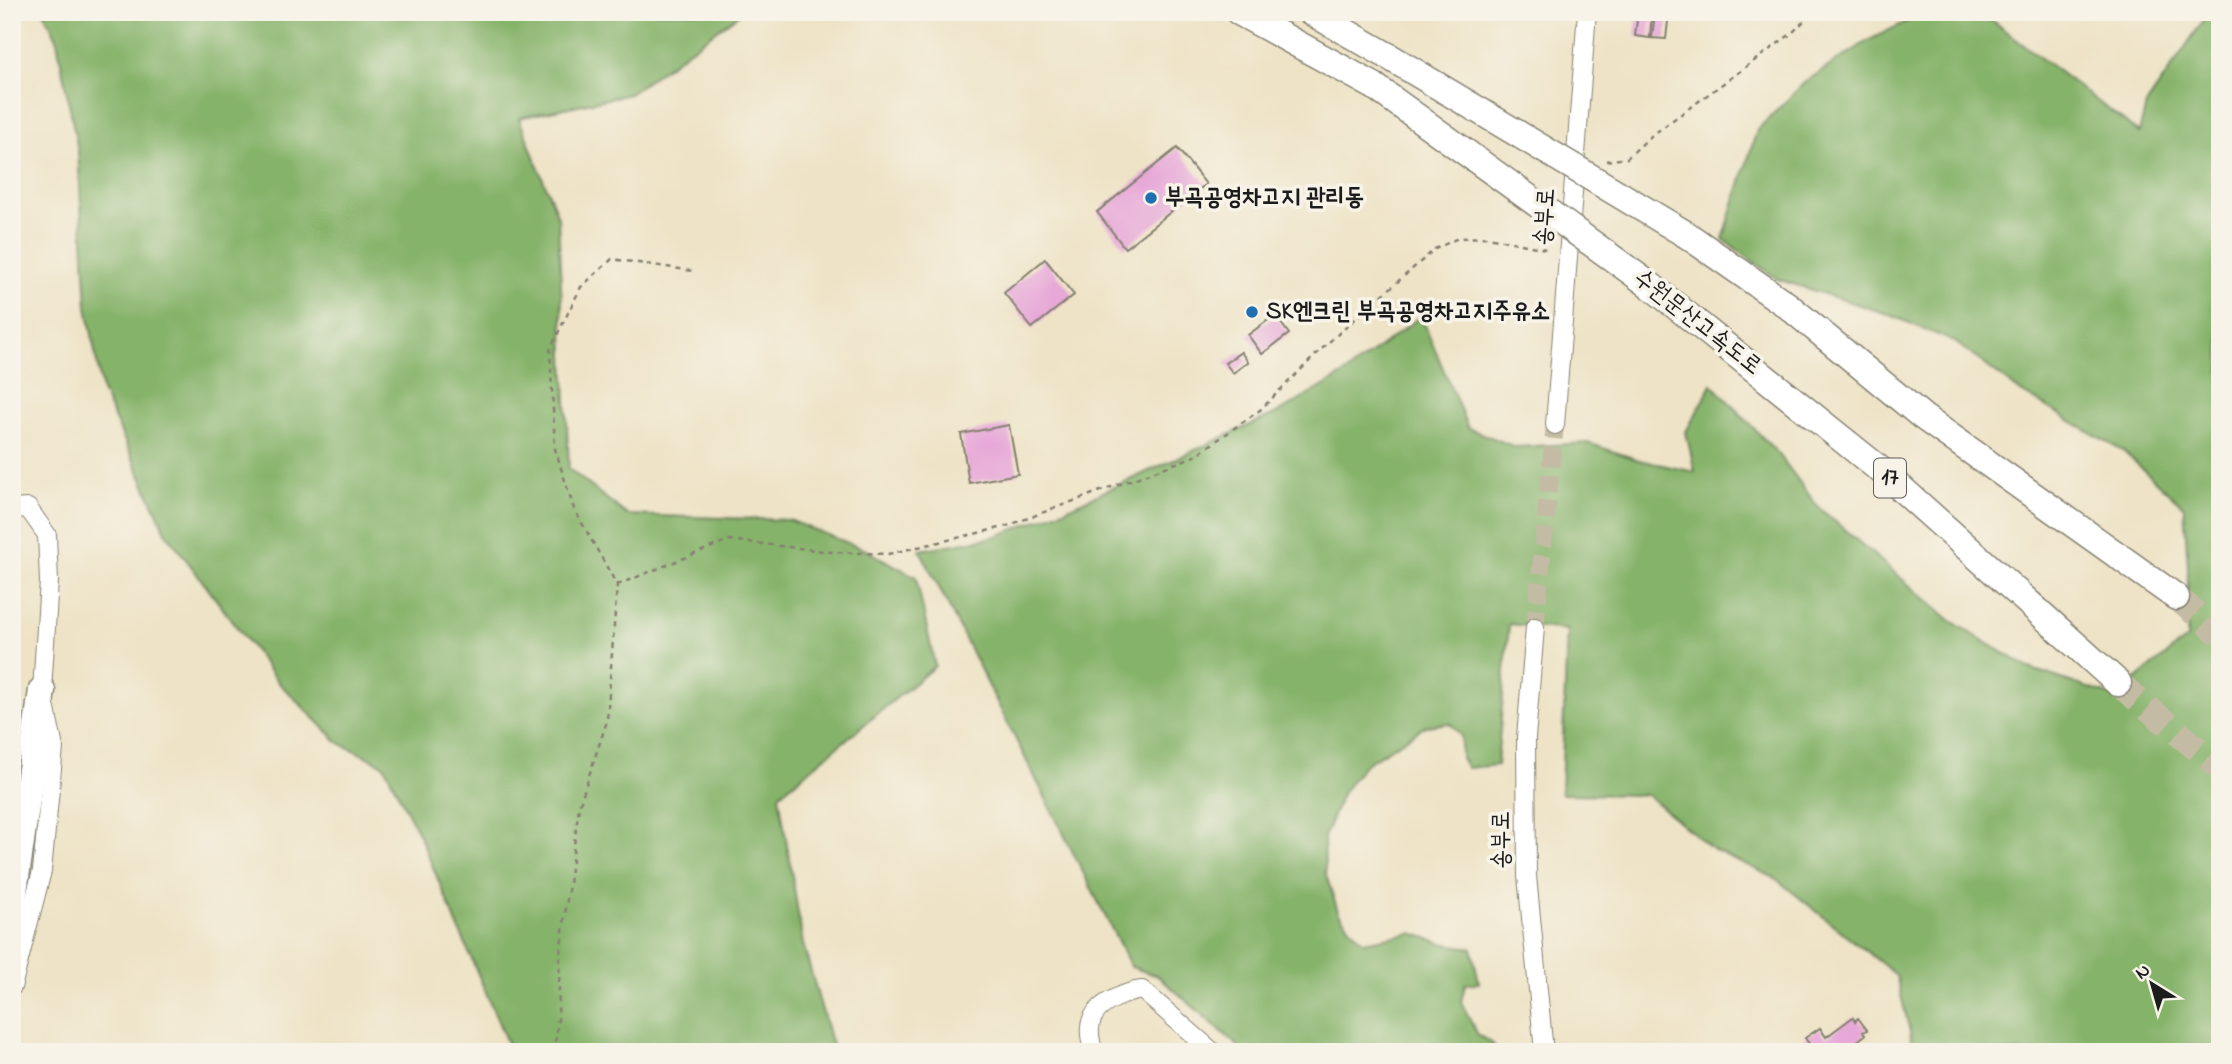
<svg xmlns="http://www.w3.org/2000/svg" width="2232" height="1064" font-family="'Indie Flower','Poor Story',sans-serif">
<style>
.forest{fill:#86b36b;stroke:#516844;stroke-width:2}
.building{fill:#e7a8d8}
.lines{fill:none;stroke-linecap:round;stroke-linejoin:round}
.minor-tunnel{stroke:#c4bba4;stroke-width:18;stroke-dasharray:18 9;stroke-linecap:butt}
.highway-tunnel{stroke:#c4bba4;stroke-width:26;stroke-dasharray:26 13;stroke-linecap:butt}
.minor-casing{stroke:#858071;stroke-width:20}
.highway-casing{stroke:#858071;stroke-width:29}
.path{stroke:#858071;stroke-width:2.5;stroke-dasharray:5 5;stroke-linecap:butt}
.minor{stroke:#fff;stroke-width:18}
.highway{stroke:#fff;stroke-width:26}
.highway-bridge-casing{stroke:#858071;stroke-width:29;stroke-linecap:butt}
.highway-bridge{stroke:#fff;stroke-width:26}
.poi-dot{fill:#1f6fb2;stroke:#f7f3e8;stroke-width:2.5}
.labels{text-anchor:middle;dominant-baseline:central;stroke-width:7;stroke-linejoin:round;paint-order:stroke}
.shield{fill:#f7f3e8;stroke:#5e5c59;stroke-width:2}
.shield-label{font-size:23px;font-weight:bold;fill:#1c1c1c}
.poi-label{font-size:24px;font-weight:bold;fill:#1c1c1c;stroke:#f7f3e8;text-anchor:start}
.street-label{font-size:24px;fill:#1c1c1c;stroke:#f7f3e8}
</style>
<rect width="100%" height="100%" fill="#f7f3e8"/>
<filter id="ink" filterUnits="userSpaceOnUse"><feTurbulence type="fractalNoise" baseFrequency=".0143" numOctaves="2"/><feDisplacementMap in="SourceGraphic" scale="14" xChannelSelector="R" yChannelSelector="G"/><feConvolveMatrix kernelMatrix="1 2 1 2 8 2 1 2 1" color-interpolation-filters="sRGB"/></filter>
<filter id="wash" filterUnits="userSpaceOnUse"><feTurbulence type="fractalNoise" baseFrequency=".00686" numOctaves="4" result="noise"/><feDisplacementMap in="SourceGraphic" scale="28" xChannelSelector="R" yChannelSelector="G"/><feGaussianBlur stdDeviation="1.57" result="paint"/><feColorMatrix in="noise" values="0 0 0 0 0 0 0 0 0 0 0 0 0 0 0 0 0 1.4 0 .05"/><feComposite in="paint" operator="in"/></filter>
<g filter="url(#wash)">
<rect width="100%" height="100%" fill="#eee3c6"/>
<!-- forest -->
<path class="forest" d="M 44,12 L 742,12 L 629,94 L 519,118 L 558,217 L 569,469 L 627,515 L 789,520 L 866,550 L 916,577 L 935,666 L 779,795 L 803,944 L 834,1052 L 511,1052 L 421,839 L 384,765 L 339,743 L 278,682 L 167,534 L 102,391 L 87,307 L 78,151 L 56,36 Z
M 1926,12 L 1953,12 L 1991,20 L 2139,133 L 2146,105 L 2209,12 L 2220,12 L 2220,1052 L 1915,1052 L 1896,975 L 1775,878 L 1712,849 L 1647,795 L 1561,794 L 1567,630 L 1509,624 L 1497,765 L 1467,768 L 1461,758 L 1461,736 L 1450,723 L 1426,726 L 1364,765 L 1343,792 L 1324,837 L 1325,872 L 1339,914 L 1363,942 L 1412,933 L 1445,944 L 1472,948 L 1479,983 L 1465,984 L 1461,1002 L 1478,1035 L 1493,1044 L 1498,1052 L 1245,1052 L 1158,976 L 1131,967 L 920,550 L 994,537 L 1059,512 L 1283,410 L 1344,374 L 1421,316 L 1468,428 L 1515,447 L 1588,443 L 1639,460 L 1695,472 L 1686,432 L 1712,384 L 1780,456 L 1818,507 L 1951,621 L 2029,668 L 2115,697 L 2187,638 L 2188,567 L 2184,507 L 2124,452 L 2021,392 L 1955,342 L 1888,314 L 1777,279 L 1723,239 L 1757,130 L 1805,82 L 1869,40 Z"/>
<g id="blocks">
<!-- building -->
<path class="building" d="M 1638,12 L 1652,12 L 1650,38 L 1635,36 Z
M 1655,12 L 1669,12 L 1666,39 L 1652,38 Z
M 1177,148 L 1206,184 L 1125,248 L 1097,212 Z
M 1045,259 L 1074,295 L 1032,328 L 1004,293 Z
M 1275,315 L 1289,334 L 1262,354 L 1248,335 Z
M 1241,352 L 1248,362 L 1233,373 L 1225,363 Z
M 1009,425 L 1018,474 L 969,483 L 961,434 Z
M 1853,1017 L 1855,1021 L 1858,1018 L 1867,1030 L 1863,1032 L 1865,1035 L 1843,1052 L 1806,1052 L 1812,1048 L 1805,1038 L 1820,1028 L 1826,1037 Z"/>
</g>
</g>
<g filter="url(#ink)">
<use href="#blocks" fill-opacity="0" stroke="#858071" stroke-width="2"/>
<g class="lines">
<!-- minor-tunnel -->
<path class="minor-tunnel" d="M 1535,627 L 1555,425"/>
<!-- highway-tunnel -->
<path class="highway-tunnel" d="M 2176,597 L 2220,634
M 2118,683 L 2220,768"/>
<defs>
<path id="minor" d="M 1555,425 L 1587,12
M 12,509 L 28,508 L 47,535 L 49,581 L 42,690 L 54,748 L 42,871 L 12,987
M 1535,627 L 1526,738 L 1527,876 L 1544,1052
M 1093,1052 C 1091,1041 1087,1028 1093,1017 C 1100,1002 1127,992 1142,990 L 1213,1052"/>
<path id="highway" d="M 1239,12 L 1374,86
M 1311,12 L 1388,56
M 1687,235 L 1787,305 L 1923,417 L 2176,597
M 1651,286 L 1883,472 L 2118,683
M 12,906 L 42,690"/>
</defs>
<!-- minor casing -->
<use href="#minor" class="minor-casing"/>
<!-- highway casing -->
<use href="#highway" class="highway-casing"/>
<!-- path -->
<path class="path" d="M 1606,161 L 1627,158 L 1651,136 L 1791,34 L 1813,12
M 617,585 L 729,540 L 832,552 L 888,554 L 1004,527 L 1195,456 L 1260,410 L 1329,342 L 1435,249 L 1458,238 L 1488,237 L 1550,250
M 554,1052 L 558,1019 L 560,954 L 579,806 L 607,721 L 617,585 L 574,509 L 555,449 L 550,349 L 581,287 L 612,259 L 693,271"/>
<!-- minor -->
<use href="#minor" class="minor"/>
<!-- highway -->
<use href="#highway" class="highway"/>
<defs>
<path id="highway-bridge" d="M 1388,56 L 1687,235
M 1374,86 L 1651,286"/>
</defs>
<!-- highway-bridge casing -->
<use href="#highway-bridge" class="highway-bridge-casing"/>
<!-- highway-bridge -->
<use href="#highway-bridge" class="highway-bridge"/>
</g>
</g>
<!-- markers -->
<g class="poi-dot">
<circle cx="1151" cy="198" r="7"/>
<circle cx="1252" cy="312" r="7"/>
</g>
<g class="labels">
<!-- shield labels -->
<rect class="shield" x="1874" y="458.5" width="32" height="39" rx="5"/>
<g class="shield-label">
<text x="1890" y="478">17</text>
</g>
<!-- poi labels -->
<g class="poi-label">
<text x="1165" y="198">부곡공영차고지 관리동</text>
<text x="1266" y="312">SK엔크린 부곡공영차고지주유소</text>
</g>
<!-- street labels -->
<g class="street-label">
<text transform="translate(1546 217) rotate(-86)">송부로</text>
<text transform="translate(1697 323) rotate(38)">수원문산고속도로</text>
<text transform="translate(1502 840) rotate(-90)">송부로</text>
</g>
</g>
<!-- margin -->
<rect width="2232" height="1064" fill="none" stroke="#f7f3e8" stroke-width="42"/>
<!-- north arrow -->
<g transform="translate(2152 984) rotate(323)" stroke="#f7f3e8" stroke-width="5" paint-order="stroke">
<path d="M0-5L12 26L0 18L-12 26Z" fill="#1c1c1c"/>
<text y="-10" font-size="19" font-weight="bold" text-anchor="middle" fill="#1c1c1c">N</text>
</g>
</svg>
